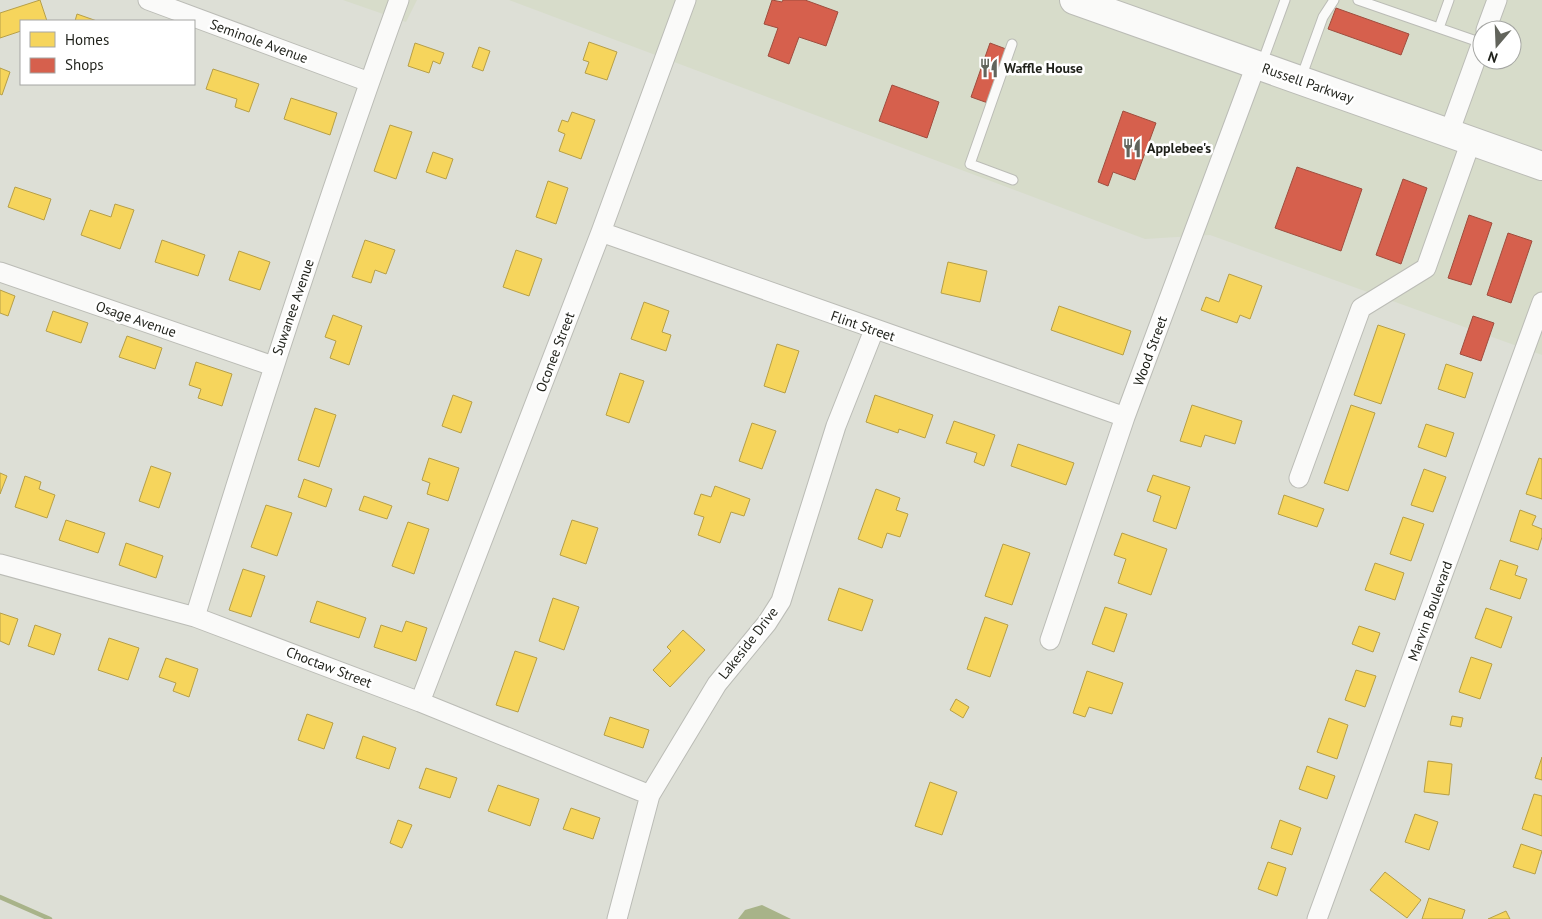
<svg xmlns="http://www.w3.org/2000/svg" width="1542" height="919" font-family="'PT Sans',sans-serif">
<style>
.built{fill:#d7dcca;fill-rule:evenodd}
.water{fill:#a8b389}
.homes{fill:#f6d55c;stroke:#b69f48}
.shops{fill:#d6604d;stroke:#9f4d3e}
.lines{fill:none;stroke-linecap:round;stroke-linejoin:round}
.stream{stroke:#a8b389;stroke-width:4.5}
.service-casing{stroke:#bbbcb6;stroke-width:11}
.minor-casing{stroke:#bbbcb6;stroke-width:21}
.primary-casing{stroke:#bbbcb6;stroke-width:30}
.service{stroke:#fafaf9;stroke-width:9}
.minor{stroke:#fafaf9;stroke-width:19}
.primary{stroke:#fafaf9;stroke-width:28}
.labels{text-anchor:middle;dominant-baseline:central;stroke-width:5;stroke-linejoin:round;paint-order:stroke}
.street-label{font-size:14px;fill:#1f211a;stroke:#fff}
.poi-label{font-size:14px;font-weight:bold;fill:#1f211a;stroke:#fff;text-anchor:start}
</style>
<rect width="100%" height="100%" fill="#dddfd6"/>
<!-- built -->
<path class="built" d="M 343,0 L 417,0 L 406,22 Z
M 509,0 L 1542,0 L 1542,355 L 1210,235 L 1145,239 ZM 1482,30 L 1512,30 L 1512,60 L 1482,60 Z"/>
<!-- water -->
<path class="water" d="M 762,905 L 791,919 L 738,919 L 745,910 Z"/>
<!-- homes -->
<path class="homes" d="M 40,0 L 47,21 L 21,21 L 21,31 L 0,38 L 0,13 Z
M 77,14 L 97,21 L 75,21 Z
M 589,42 L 617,52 L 607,80 L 585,73 L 589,62 L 583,60 Z
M 415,43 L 444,53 L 440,64 L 433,61 L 429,73 L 408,66 Z
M 479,47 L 490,51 L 483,71 L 472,67 Z
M 0,68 L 10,72 L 2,95 L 0,94 Z
M 213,69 L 259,84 L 249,112 L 235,107 L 237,99 L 206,89 Z
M 291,98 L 337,113 L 330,135 L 284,119 Z
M 572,112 L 595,120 L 581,159 L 559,151 L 565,134 L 558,131 L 562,120 L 568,122 Z
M 390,125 L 412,132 L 396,179 L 374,171 Z
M 433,152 L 453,159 L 446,179 L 426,172 Z
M 548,181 L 568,188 L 556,224 L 536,217 Z
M 15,187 L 51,199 L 44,220 L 8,207 Z
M 115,204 L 134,210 L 120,249 L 81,235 L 90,210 L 111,217 Z
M 162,240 L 205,255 L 198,276 L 155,262 Z
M 365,240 L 395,250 L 386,274 L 375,270 L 371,283 L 352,277 Z
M 516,250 L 542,259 L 529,296 L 503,287 Z
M 239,251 L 270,262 L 260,290 L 229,280 Z
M 948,262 L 987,271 L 980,302 L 941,293 Z
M 1229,274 L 1262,286 L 1250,319 L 1240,315 L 1237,323 L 1201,310 L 1206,297 L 1219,302 Z
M 0,290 L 15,296 L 8,316 L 0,313 Z
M 644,302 L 669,311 L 662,332 L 671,335 L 666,351 L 631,339 Z
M 1059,306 L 1131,331 L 1123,355 L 1051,330 Z
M 53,311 L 88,323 L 81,343 L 46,331 Z
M 333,315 L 362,326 L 349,365 L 330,358 L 336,341 L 325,337 Z
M 1378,325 L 1405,334 L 1381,404 L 1354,395 Z
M 127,336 L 162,348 L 155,369 L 119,357 Z
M 777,344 L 799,351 L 785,393 L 764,386 Z
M 196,362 L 232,374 L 222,406 L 198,398 L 201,389 L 189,385 Z
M 1446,364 L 1473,373 L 1465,398 L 1438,389 Z
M 620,373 L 644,381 L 629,423 L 606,415 Z
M 453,395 L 472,402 L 461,433 L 442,426 Z
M 875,395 L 933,415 L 925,438 L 899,429 L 898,433 L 866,422 Z
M 1192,405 L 1242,421 L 1235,444 L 1205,435 L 1201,447 L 1180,441 Z
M 1351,405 L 1375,413 L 1348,491 L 1324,483 Z
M 315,408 L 336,415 L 319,467 L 298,460 Z
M 954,421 L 995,435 L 984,466 L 974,462 L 977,453 L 946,443 Z
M 752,423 L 776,431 L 762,469 L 739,461 Z
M 1426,424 L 1454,433 L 1446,457 L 1418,447 Z
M 1018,444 L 1074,463 L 1066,485 L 1011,466 Z
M 429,458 L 459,468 L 448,501 L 427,494 L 430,483 L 422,480 Z
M 1539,458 L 1542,459 L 1542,499 L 1526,494 Z
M 151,466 L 171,473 L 159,508 L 139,501 Z
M 1424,469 L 1446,477 L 1433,512 L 1411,505 Z
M 0,473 L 7,476 L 0,494 Z
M 1153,475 L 1190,487 L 1176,529 L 1153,521 L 1161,496 L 1147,491 Z
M 25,476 L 41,482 L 39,489 L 55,495 L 47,518 L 15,507 Z
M 304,479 L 332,489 L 326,507 L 298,497 Z
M 715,486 L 750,499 L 744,516 L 731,512 L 720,543 L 698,535 L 704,517 L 694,514 L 701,494 L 711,497 Z
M 876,489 L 900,498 L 896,510 L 908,514 L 900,537 L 887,533 L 882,548 L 858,539 Z
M 1284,495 L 1324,509 L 1317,527 L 1278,514 Z
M 364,496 L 392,506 L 387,519 L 359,510 Z
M 266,505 L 292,513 L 277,556 L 251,547 Z
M 1520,510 L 1536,516 L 1532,525 L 1542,529 L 1542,537 L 1538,550 L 1510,541 Z
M 1403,517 L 1424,524 L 1411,561 L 1390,554 Z
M 66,520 L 105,533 L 98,553 L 59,540 Z
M 572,520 L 598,528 L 586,564 L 560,555 Z
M 408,522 L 429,529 L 414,574 L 392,566 Z
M 1122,533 L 1167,549 L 1151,595 L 1118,583 L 1126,559 L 1114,555 Z
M 126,543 L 163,556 L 156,578 L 119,565 Z
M 1003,544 L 1030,553 L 1012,605 L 985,596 Z
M 1500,560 L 1518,566 L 1515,575 L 1527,579 L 1520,599 L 1490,589 Z
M 1375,563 L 1404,573 L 1395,600 L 1365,590 Z
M 243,569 L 265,576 L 251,617 L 229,610 Z
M 839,588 L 873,600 L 862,631 L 828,620 Z
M 553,598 L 579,607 L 564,650 L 539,641 Z
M 317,601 L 366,618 L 359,638 L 310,622 Z
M 1105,607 L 1127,614 L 1114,652 L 1092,644 Z
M 1486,608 L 1512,617 L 1501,648 L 1475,638 Z
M 0,613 L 18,619 L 9,645 L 0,641 Z
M 985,617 L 1008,625 L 990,677 L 967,669 Z
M 406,621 L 427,628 L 416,661 L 374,647 L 381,625 L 402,632 Z
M 35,625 L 61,634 L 54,655 L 28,646 Z
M 1359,626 L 1380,633 L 1373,652 L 1352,644 Z
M 683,630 L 705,650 L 670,687 L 653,670 L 671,651 L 667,647 Z
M 109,638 L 139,648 L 128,680 L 98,670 Z
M 515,651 L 537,658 L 518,712 L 496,705 Z
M 1471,657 L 1492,664 L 1480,699 L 1459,692 Z
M 166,658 L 198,669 L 189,697 L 173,691 L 176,683 L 159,677 Z
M 1356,670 L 1376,676 L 1365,707 L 1345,700 Z
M 1087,671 L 1123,683 L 1112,714 L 1089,707 L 1085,717 L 1073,713 Z
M 956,699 L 969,707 L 963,718 L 950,710 Z
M 307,714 L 333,723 L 324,749 L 298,740 Z
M 1452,716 L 1463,718 L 1461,727 L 1450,725 Z
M 610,717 L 649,730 L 643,748 L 604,735 Z
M 1329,718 L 1348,725 L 1337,759 L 1317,752 Z
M 363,736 L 396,748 L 389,769 L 356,758 Z
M 1542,757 L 1542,780 L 1535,778 Z
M 1428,761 L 1452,764 L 1449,795 L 1424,792 Z
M 1307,766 L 1335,776 L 1327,799 L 1299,789 Z
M 426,768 L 457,778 L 450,798 L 419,788 Z
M 930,782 L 957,792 L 942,835 L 915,826 Z
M 498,785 L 539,799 L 530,826 L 488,811 Z
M 1534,794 L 1542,796 L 1542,836 L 1522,829 Z
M 571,808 L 600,818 L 593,839 L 563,829 Z
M 1415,814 L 1438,822 L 1429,850 L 1405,842 Z
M 398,820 L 412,825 L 402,848 L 390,843 Z
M 1280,820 L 1301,828 L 1292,855 L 1271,848 Z
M 1521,844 L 1542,851 L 1535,874 L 1513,867 Z
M 1268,862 L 1286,868 L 1277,896 L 1258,889 Z
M 1385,872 L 1421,900 L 1407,918 L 1370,890 Z
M 1429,898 L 1465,910 L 1462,919 L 1422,919 Z
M 1506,911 L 1510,919 L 1488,919 Z"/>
<!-- shops -->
<path class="shops" d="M 772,0 L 782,2 L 783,0 L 805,0 L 838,12 L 826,46 L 799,37 L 789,64 L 768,56 L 778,28 L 764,24 Z
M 1336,8 L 1409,34 L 1401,55 L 1328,29 Z
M 990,43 L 1006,49 L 988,103 L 971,97 Z
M 892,85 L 939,102 L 927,138 L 879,121 Z
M 1123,111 L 1156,123 L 1135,180 L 1113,172 L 1108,186 L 1098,182 Z
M 1297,167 L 1362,189 L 1341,251 L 1275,228 Z
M 1403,179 L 1427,188 L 1401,264 L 1376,255 Z
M 1469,215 L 1492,223 L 1471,285 L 1448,278 Z
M 1508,233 L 1532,241 L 1511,303 L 1487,295 Z
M 1473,316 L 1494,323 L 1481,361 L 1460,354 Z"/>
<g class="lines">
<!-- stream -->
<path class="stream" d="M 0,897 L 50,919"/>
<defs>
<path id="service" d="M 1358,0 L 1482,43
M 1439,28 L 1449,0
M 1012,44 L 970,164 L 1013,180
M 1262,63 L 1285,0
M 1301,78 L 1323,17 L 1334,0"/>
<path id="minor" d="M 148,0 L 369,82
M 1486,30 L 1497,0
M 1449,133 L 1482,42
M 601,232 L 1125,417
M 0,272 L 273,366
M 1299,478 L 1361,308 L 1426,268 L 1471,141
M 0,564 L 195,617 L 420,702 L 650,795
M 195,617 C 259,410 325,204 399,0
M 1050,640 L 1125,417 L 1256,65
M 420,702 L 601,232 L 686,0
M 617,919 L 650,795 L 717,684 L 767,623 L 781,601 L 836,426 L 874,330
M 1317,919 L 1542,302"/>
<path id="primary" d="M 1074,0 L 1542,166"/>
</defs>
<!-- service casing -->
<use href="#service" class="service-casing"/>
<!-- minor casing -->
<use href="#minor" class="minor-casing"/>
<!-- primary casing -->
<use href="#primary" class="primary-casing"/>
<!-- service -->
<use href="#service" class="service"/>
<!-- minor -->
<use href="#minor" class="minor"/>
<!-- primary -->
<use href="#primary" class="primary"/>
</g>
<!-- icons -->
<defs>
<symbol id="restaurant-bare" viewBox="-9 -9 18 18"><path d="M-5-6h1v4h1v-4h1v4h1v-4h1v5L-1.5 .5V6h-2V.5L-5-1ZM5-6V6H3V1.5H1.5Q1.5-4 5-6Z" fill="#62645c" stroke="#fff" stroke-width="2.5" paint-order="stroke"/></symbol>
</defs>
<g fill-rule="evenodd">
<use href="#restaurant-bare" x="975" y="54" width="28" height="28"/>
<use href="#restaurant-bare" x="1118" y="134" width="28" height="28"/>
</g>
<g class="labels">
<!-- street labels -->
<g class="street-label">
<text transform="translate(259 41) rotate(20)">Seminole Avenue</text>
<text transform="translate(1308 83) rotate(19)">Russell Parkway</text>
<text transform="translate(293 307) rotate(-71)">Suwanee Avenue</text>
<text transform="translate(136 319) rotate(19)">Osage Avenue</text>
<text transform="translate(863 326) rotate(19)">Flint Street</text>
<text transform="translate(1150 351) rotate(-70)">Wood Street</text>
<text transform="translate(555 352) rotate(-69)">Oconee Street</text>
<text transform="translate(1430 611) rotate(-70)">Marvin Boulevard</text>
<text transform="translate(748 643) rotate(-52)">Lakeside Drive</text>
<text transform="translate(329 667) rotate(21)">Choctaw Street</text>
</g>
<!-- poi labels -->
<g class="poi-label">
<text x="1004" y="68">Waffle House</text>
<text x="1147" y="148">Applebee's</text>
</g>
</g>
<!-- legend -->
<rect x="20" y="20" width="175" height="65" fill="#ffffff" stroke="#a5a6a3"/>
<rect x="30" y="32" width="25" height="15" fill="#f6d55c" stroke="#a5a6a3"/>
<text x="65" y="45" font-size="15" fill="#1f211a">Homes</text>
<rect x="30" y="58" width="25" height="15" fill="#d6604d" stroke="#a5a6a3"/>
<text x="65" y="70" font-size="15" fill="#1f211a">Shops</text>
<!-- north arrow -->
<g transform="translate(1497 45) rotate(199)"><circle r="24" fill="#ffffff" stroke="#a5a6a3"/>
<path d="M0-4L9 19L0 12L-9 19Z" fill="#62645c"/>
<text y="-8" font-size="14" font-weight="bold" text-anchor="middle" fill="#1f211a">N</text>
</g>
</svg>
